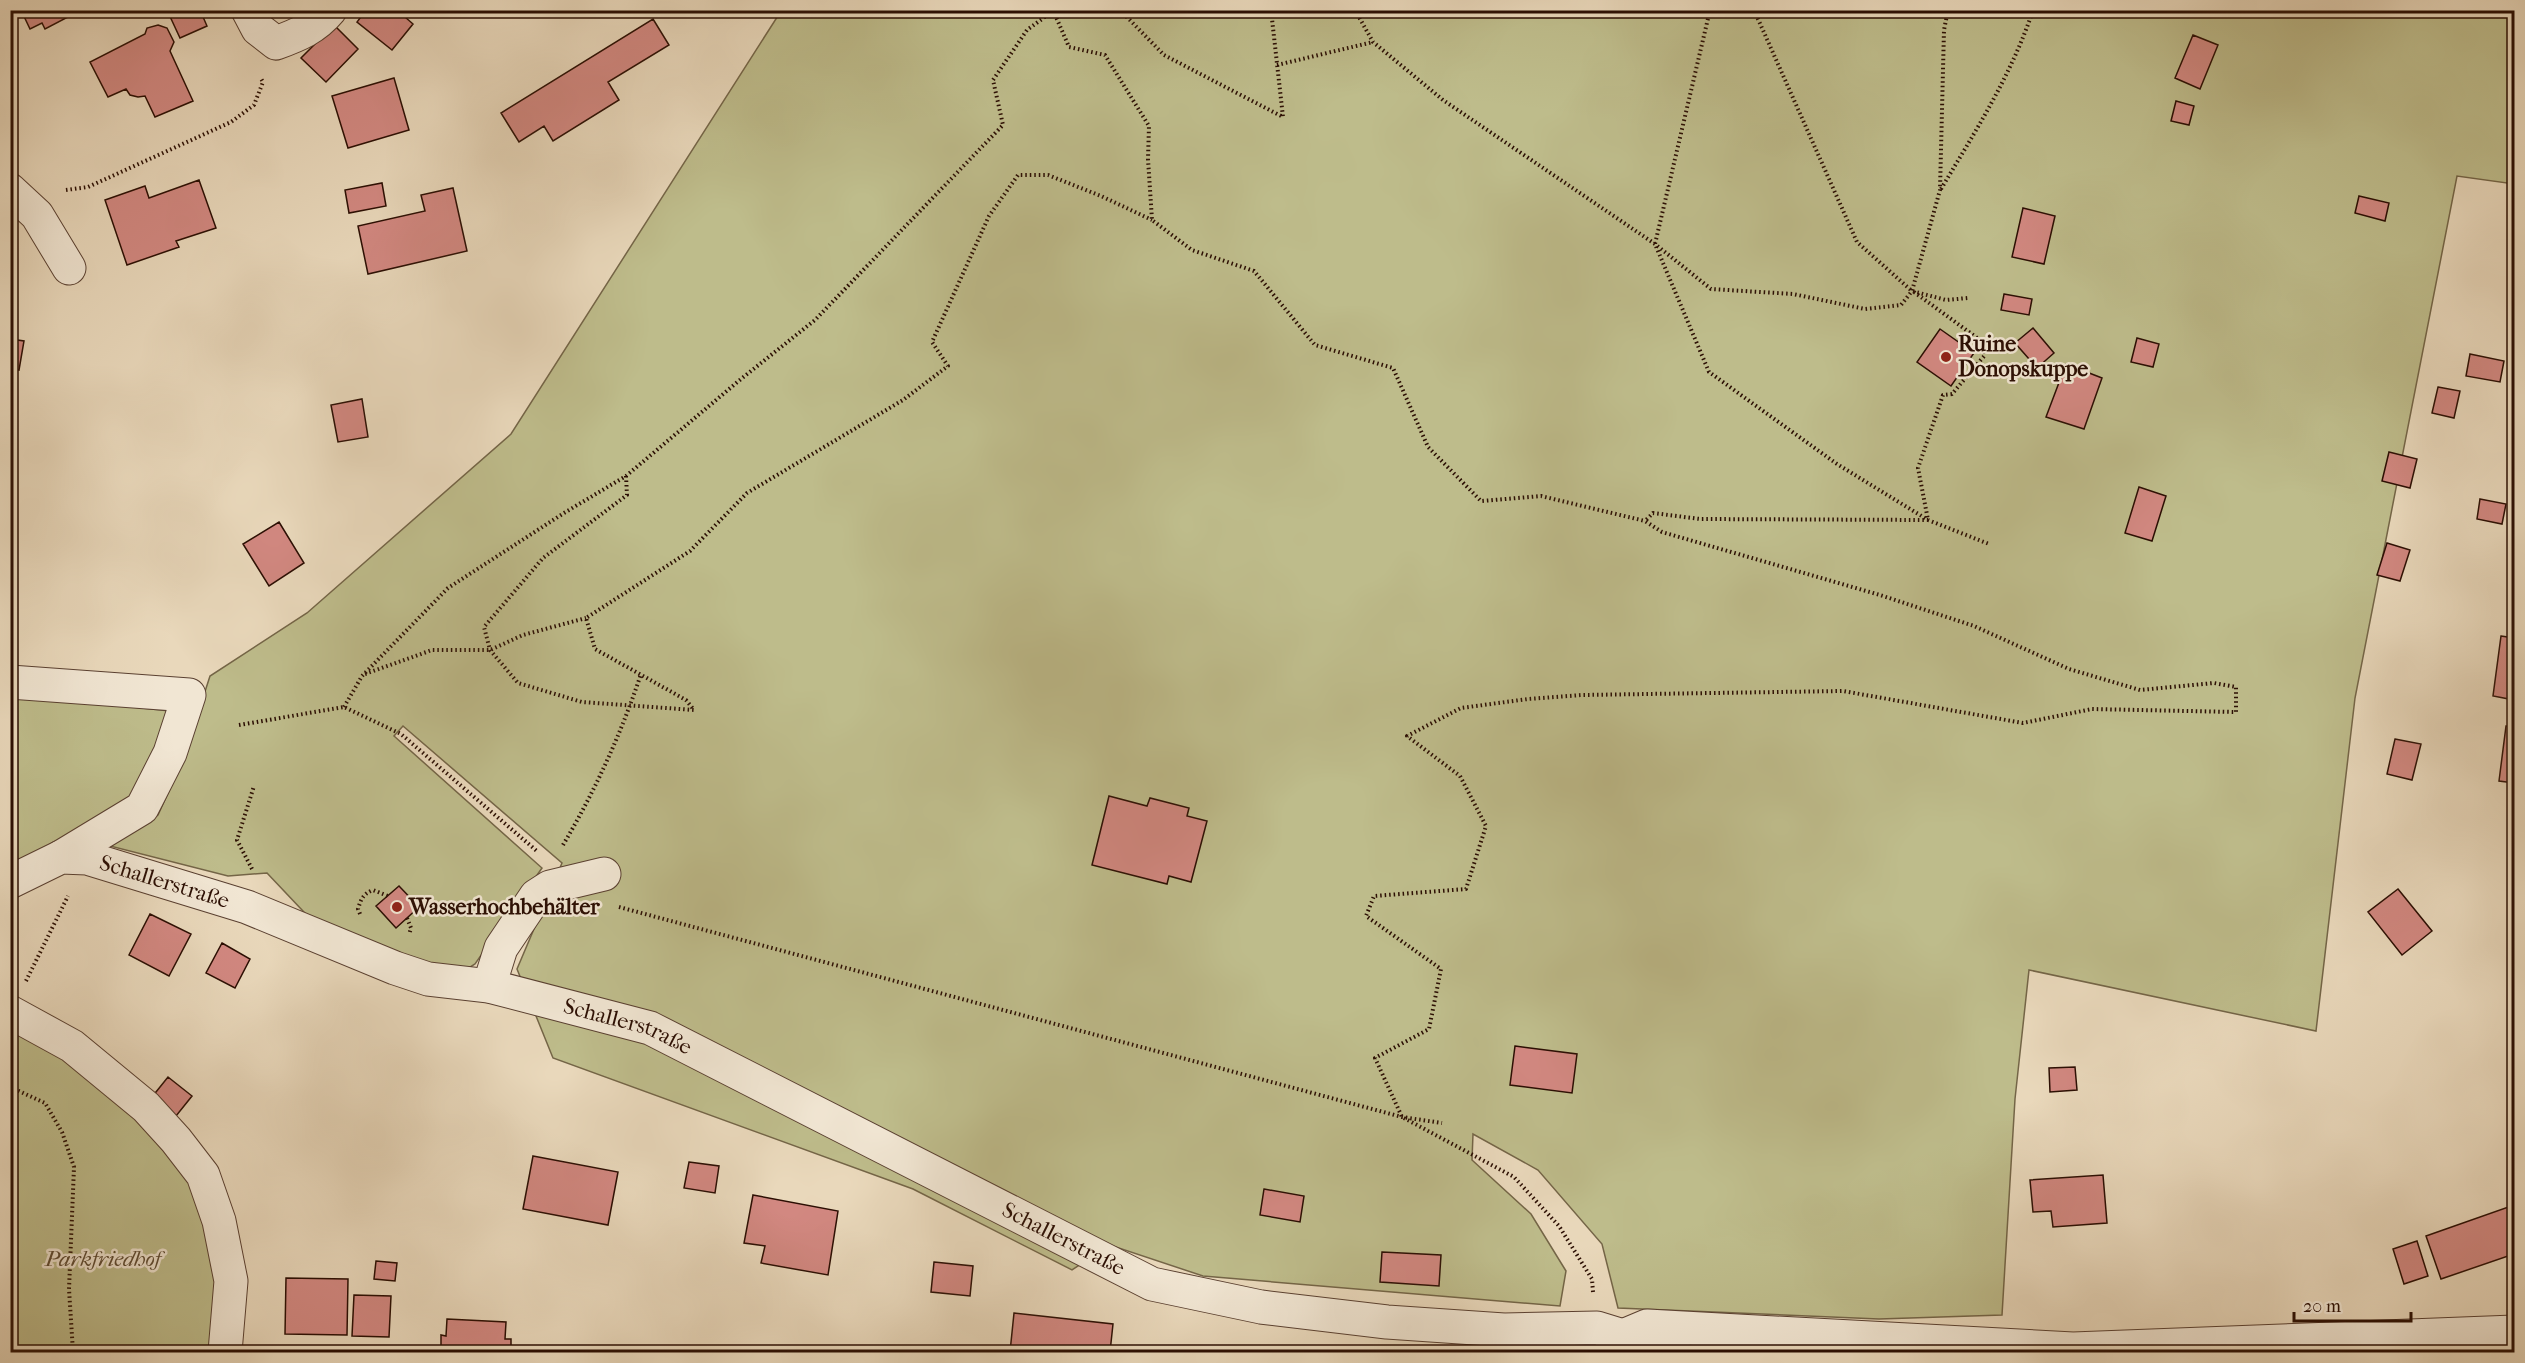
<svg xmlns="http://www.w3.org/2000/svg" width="2525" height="1363" font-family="'IM FELL French Canon',serif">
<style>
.green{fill:#bebc8b;stroke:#746547;stroke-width:1.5}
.building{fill:#d28881;stroke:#2b0e03;stroke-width:1.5}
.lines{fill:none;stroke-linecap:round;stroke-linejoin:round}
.minor-casing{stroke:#5a4031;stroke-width:35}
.path{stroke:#2b0e03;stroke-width:4;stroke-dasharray:1.5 3;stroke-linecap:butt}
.minor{stroke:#f1e6d3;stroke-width:33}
.poi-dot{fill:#8f2418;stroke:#f1e6d3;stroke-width:2}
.labels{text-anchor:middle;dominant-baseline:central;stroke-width:5;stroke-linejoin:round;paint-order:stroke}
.poi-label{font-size:22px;font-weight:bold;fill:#2b0e03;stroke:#f1e6d3;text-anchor:start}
.street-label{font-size:22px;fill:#2b0e03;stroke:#f1e6d3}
.park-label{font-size:22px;font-style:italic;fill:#5e4b33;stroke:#f1e6d3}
</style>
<rect width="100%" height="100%" fill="#e9d8bb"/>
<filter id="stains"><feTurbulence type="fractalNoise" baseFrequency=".00333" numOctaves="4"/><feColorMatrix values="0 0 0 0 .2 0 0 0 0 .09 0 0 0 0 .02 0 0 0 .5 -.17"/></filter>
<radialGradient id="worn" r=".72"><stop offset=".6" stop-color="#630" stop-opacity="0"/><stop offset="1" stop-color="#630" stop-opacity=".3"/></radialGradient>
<!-- green -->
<path class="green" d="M 781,11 L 2514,11 L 2514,184 L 2457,176 L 2355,698 L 2316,1031 L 2029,970 L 2015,1099 L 2002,1315 L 1879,1319 L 1618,1308 L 1602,1244 L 1538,1170 L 1473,1134 L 1472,1160 L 1531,1214 L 1566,1271 L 1560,1306 L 1203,1276 L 1110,1245 L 1072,1270 L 913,1189 L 553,1058 L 517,969 L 562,863 L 403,726 L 394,736 L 542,868 L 475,964 L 461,973 L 321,930 L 267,873 L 228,876 L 110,846 L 158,815 L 183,760 L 210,676 L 307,613 L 511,434 Z
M 11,694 L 170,711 L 135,804 L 11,868 Z
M 11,1025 L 85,1072 L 138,1121 L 188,1179 L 210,1242 L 218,1290 L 213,1352 L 11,1352 Z"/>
<!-- building -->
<path class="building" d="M 21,10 L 68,10 L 65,12 L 68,17 L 45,29 L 42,23 L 30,29 Z
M 167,10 L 200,10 L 207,26 L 180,38 Z
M 366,10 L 397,10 L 413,24 L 392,50 L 357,22 Z
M 653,19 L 669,45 L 608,82 L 619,100 L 553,141 L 544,126 L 519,142 L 501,113 Z
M 158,25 L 167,28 L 174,42 L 170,51 L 193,101 L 155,117 L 145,96 L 138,97 L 130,95 L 126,89 L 108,97 L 90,62 L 145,34 L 147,28 Z
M 334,25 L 358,49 L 326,82 L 301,58 Z
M 2193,35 L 2218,45 L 2200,89 L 2175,78 Z
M 394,78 L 409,130 L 348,148 L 332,96 Z
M 2176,101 L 2194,106 L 2189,125 L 2171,121 Z
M 199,180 L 216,228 L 176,241 L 179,247 L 127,265 L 105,200 L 145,186 L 149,198 Z
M 382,183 L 386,206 L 349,213 L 345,190 Z
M 453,188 L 467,251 L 368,274 L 358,226 L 425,211 L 421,195 Z
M 2359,196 L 2389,203 L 2385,221 L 2355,213 Z
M 2023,208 L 2055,216 L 2044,264 L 2012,257 Z
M 2004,294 L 2032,299 L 2029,315 L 2001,310 Z
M 2033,328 L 2054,353 L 2037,368 L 2015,343 Z
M 1940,329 L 1974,353 L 1951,386 L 1917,362 Z
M 2137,338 L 2159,344 L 2153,367 L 2131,362 Z
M 10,339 L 24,341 L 19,370 L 10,368 Z
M 2470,354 L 2504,361 L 2500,382 L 2466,376 Z
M 2066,364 L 2102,378 L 2084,429 L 2046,417 Z
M 2438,387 L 2460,391 L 2454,418 L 2432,413 Z
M 362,399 L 368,437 L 338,442 L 331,405 Z
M 2389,452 L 2417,459 L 2410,488 L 2382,481 Z
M 2139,487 L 2166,496 L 2152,541 L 2125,533 Z
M 2480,499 L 2506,504 L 2502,524 L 2477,519 Z
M 279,522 L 304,563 L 269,586 L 243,544 Z
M 2387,543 L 2410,550 L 2400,581 L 2377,575 Z
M 2501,636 L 2514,638 L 2514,660 L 2509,699 L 2493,696 Z
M 2506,726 L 2514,727 L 2514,783 L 2499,781 Z
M 2395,739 L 2421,744 L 2412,780 L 2387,774 Z
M 1109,796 L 1147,806 L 1150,798 L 1189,808 L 1187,816 L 1207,821 L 1191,882 L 1169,876 L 1167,884 L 1092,865 Z
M 399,886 L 419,907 L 396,928 L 376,906 Z
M 2398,889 L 2432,931 L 2402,955 L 2368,912 Z
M 150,914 L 191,934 L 169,976 L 129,955 Z
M 222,943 L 250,959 L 235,988 L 206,973 Z
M 1515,1046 L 1577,1054 L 1572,1093 L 1510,1085 Z
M 2075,1067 L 2077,1090 L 2050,1092 L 2049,1068 Z
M 168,1077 L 192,1096 L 176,1116 L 152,1097 Z
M 533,1156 L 618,1172 L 608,1225 L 523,1209 Z
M 689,1162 L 719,1166 L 715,1193 L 684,1188 Z
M 2103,1175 L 2107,1223 L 2053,1227 L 2051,1211 L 2033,1212 L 2030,1180 Z
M 1264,1189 L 1304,1196 L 1300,1222 L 1260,1215 Z
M 753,1195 L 838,1211 L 828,1275 L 761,1263 L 765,1246 L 744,1243 Z
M 2514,1205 L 2514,1254 L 2441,1279 L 2426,1236 Z
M 2417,1241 L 2428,1276 L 2404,1284 L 2393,1249 Z
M 1382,1252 L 1441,1255 L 1439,1286 L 1380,1282 Z
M 376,1261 L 397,1263 L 395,1281 L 374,1279 Z
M 934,1262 L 973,1266 L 970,1296 L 931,1292 Z
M 286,1278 L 348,1279 L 347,1335 L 285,1334 Z
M 354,1295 L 391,1296 L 389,1337 L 352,1336 Z
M 1014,1313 L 1113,1324 L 1110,1352 L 1010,1352 Z
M 447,1319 L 506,1322 L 505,1339 L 511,1339 L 511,1352 L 441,1352 L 441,1335 L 446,1336 Z"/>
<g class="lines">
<defs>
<g id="minor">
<path d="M 248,10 L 258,29 L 276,43 C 298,35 315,28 330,10"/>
<path d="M 10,190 L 37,215 L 69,268"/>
<path d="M 10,682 L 189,695 L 170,753 L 142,808 L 61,857"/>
<path id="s1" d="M 10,882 L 61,857 L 87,858 L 247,907 L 395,968 L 428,979 L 489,986 L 650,1028 L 1152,1284 L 1261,1307 L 1387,1322 L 1504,1330 L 1597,1328 L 1675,1352"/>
<path d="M 489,986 L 501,948 L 536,896 L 550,887 L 604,874"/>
<path d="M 10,1012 L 72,1046 L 146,1107 L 176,1140 L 203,1175 L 219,1221 L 231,1281 L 225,1352"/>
<path d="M 1628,1334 L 1647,1326 L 2073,1349 L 2514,1332"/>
</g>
</defs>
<!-- minor casing -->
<use href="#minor" class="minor-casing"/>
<!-- path -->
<path class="path" d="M 1053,10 L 1069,47 L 1105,55 L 1149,126 L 1148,159 L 1152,220 L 1192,250 L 1254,271 L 1315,345 L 1393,368 L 1428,447 L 1481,501 L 1541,496 L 1645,521
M 1120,10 L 1164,55 L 1283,117 L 1271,10
M 1355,10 L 1373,42 L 1443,100 L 1655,244 L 1711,289 L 1793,294 L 1865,309 L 1901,305 L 1912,291 L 1940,190 L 1944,30 L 1948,10
M 1710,10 L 1655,244 L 1709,372 L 1837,464 L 1928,520 L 1989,544
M 1754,10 L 1857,242 L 1912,291 L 1946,300 L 1968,298
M 1277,65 L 1373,42
M 1941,189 C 1975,132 2012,74 2033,10
M 66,190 L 88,187 L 231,122 L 254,105 L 263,82 L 260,77
M 1914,292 L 1980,340 L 1985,355 L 1952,394 L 1943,395 L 1918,468 L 1928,520
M 626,476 L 627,495 L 543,558 L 484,627 L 490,650 L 518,683 L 582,702 L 694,710 L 686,700 L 595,649 L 586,618 L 690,551 L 747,493 L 903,400 L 948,366 L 932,342 L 989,216 L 1018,175 L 1048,175 L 1101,196 L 1152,220
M 365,674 L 432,650 L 490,650 L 523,635 L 586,618
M 344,707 L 362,676 L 448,588 L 564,513 L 626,476 L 741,379 L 815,320 L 1003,125 L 993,80 L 1027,30 L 1053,11
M 239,725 L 344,707 L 401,734 L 538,852
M 563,845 C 595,791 621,734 641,674
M 252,869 L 237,840 L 254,786
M 619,907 L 1402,1117 L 1442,1123
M 360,914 L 358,909 C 361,899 363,894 373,890 L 388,896
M 407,918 L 411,928 L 409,935
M 26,981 L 68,896
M 10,1087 L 45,1103 L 62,1132 L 74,1167 L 69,1289 L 73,1352
M 1593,1292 L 1592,1279 L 1559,1226 L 1514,1177 L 1402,1117 L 1375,1058 L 1429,1029 L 1441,969 L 1366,916 L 1374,896 L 1466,889 L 1486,826 L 1460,776 L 1407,736 L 1461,708 L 1528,699 L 1582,695 L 1843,691 L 2023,723 L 2092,709 L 2236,712 L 2236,687 L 2214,683 L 2140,690 L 2069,669 L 1974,626 L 1880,595 L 1662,532 L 1645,521 L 1653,513 L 1700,519 L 1928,520"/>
<!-- minor -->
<use href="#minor" class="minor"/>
</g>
<!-- markers -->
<g class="poi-dot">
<circle cx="1946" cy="357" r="6"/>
<circle cx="397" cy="907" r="6"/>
</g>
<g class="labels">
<!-- poi labels -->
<g class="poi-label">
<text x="1958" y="344">Ruine<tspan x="1958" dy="25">Donopskuppe</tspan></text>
<text x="409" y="907">Wasserhochbehälter</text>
</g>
<!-- street labels -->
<g class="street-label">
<text stroke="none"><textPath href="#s1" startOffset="164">Schallerstraße</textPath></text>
<text stroke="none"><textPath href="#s1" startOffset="651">Schallerstraße</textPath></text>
<text stroke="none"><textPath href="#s1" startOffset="1137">Schallerstraße</textPath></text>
</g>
<!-- park labels -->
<g class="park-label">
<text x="103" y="1259">Parkfriedhof</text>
</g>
</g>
<!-- margin -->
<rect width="2525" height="1363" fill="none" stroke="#e9d8bb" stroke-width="36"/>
<rect x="12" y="12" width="2501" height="1339" fill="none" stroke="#2b0e03" stroke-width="3"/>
<rect x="18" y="18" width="2489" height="1327" fill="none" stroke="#2b0e03" stroke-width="1.5"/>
<!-- scale -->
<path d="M2294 1312v9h117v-9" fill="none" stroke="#2b0e03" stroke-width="3"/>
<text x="2303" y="1312" font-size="18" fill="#2b0e03" stroke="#f1e6d3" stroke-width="4.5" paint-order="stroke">20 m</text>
<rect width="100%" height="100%" filter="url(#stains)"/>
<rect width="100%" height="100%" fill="url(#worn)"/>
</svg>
